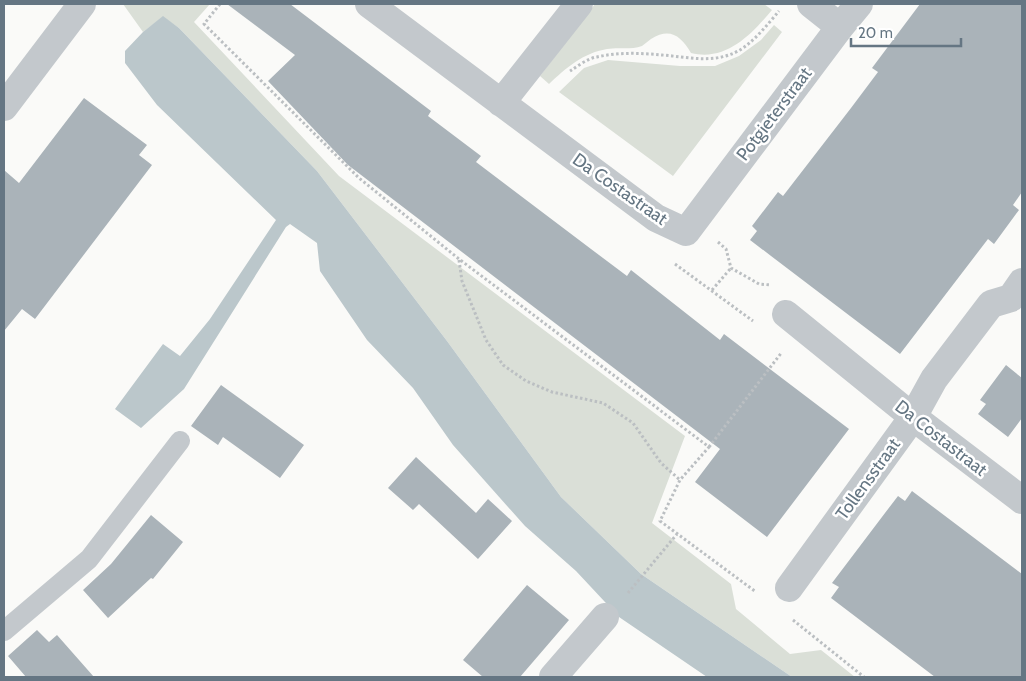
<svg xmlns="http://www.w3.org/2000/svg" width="1026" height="681" font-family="Cabin,sans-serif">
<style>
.green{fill:#dadfd7}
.water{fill:#bbc7cb}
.building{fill:#aab3b9}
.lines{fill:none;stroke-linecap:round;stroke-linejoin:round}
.path{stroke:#bbbfc2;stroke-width:3;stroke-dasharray:2.5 2.5;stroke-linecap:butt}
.service{stroke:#c3c8cc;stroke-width:20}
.minor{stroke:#c3c8cc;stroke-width:28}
.tertiary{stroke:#c3c8cc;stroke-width:28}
.labels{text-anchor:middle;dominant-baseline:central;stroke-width:5;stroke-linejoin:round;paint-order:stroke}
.street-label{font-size:18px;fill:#657683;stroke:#fff}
</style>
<rect width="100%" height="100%" fill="#fafaf8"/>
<!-- green -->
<path class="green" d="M 123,4 L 210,4 L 194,22 L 339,176 L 685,436 L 652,523 L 731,584 L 736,609 L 790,654 L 821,650 L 855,677 L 792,677 L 641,574 L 561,497 L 447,341 L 317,171 L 179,28 L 163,17 L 143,32 Z
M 595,4 L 764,4 L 772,10 C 752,34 726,62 691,53 C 681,36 670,27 651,39 C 648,41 645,44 642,46 C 631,50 618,47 607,49 C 583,53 566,68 549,84 L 540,76 Z
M 774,25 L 782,32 L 673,176 L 559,92 L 584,68 L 608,60 L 680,66 L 715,66 L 739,56 L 761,40 Z"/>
<!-- water -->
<path class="water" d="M 163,16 L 179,28 L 317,171 L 447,341 L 561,497 L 641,574 L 792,677 L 707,677 L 619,617 L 576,571 L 525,526 L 453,445 L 413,388 L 367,340 L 320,271 L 317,243 L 290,224 L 286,227 L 184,389 L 141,428 L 115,409 L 163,344 L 180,356 L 210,319 L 276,220 L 157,105 L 125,63 L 125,51 L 143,32 Z"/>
<!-- building -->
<path class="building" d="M 227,4 L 290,4 L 431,111 L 428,116 L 481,156 L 476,162 L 591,249 L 627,276 L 631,270 L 720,340 L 724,334 L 849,429 L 767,537 L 695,482 L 720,449 L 348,165 L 268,81 L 295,55 Z
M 920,4 L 1022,4 L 1022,192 L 1013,205 L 1019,210 L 994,244 L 988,239 L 900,354 L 750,240 L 757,231 L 752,226 L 778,192 L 783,196 L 851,108 L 878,72 L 872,68 Z
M 84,98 L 147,145 L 139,155 L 152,165 L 35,319 L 22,309 L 4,331 L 4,170 L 19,183 Z
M 1006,365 L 1022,378 L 1022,418 L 1008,437 L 978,414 L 986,404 L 980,400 Z
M 221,385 L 304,445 L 280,478 L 223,437 L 218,445 L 191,426 Z
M 416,457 L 476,513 L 488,499 L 512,521 L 478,559 L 419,504 L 413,510 L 388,488 Z
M 912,491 L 1022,574 L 1022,677 L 935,677 L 831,598 L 839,587 L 832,583 L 885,513 L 898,496 L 905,501 Z
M 151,515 L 183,542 L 153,579 L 151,578 L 108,618 L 83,590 L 111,564 Z
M 527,585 L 569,620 L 520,677 L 483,677 L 463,660 Z
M 37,630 L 49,642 L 57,635 L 94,677 L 26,677 L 8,656 Z"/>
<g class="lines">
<!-- path -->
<path class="path" d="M 220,4 L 204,24 L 359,178 L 459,259 L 709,447 L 680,480 L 660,521 L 756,592
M 570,71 C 578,66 588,58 597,57 C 618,52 641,53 662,55 C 688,57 714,64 738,51 C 753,43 768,24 779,11
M 718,242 L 726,249 L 731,268 L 759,284 L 771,285
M 459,260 L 462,281 L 486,340 L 503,365 L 526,381 L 552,392 L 603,403 L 633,423 L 661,463 L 680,480
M 675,264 L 753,321
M 712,290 L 731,268
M 709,447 L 782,352
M 628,593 L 677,534
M 793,620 L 864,677"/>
<!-- service -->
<path class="service" d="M 4,631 L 89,559 L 180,441"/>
<!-- minor -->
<path class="minor" d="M 369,4 L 656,218 L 686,232 L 840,27 L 811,4
M 840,27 L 859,4
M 501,103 L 579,4
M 786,314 L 913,417 L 1022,500
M 789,588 L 913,417 L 934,379 L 991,304 L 1011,298 L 1022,282
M 553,677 L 605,617"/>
<!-- tertiary -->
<path class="tertiary" d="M 4,107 L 82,4"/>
</g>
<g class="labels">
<!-- street labels -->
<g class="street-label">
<text transform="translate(774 114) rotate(-53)">Potgieterstraat</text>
<text transform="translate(620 189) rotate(35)">Da Costastraat</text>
<text transform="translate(941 438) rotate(38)">Da Costastraat</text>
<text transform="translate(868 479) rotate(-54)">Tollensstraat</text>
</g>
</g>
<!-- border -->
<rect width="1026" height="681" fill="none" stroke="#657683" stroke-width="10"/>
<!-- scale -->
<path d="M851 38v8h110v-8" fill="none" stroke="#657683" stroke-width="2.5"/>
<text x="858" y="38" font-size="15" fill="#657683" stroke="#ffffff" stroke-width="4" paint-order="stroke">20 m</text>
</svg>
